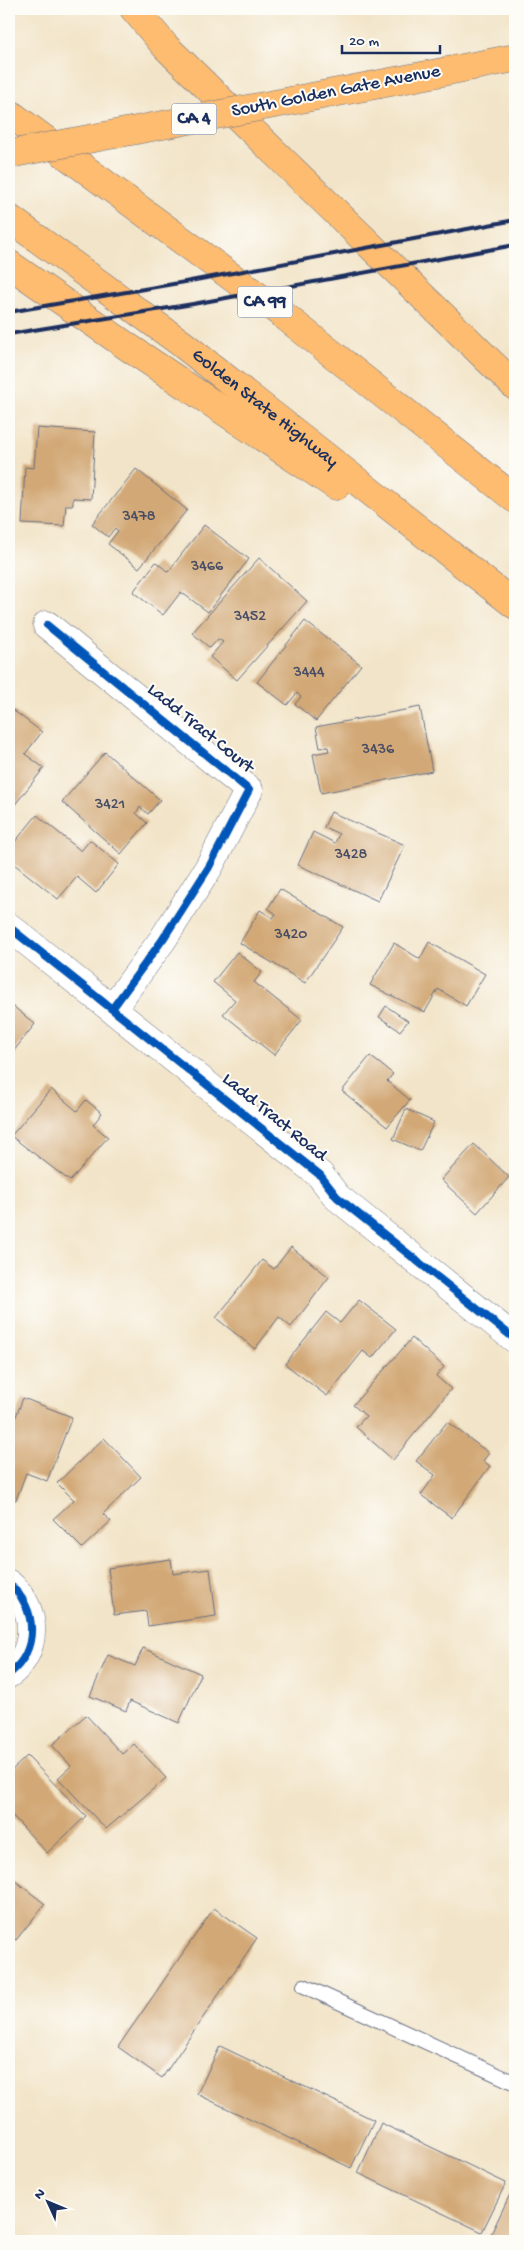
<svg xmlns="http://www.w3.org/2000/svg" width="524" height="2250" font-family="'Gochi Hand',sans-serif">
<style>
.building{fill:#d2a876}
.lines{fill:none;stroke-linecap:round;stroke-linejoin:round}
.service-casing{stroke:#666e83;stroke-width:16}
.minor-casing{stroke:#666e83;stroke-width:29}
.primary-casing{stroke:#666e83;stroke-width:29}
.motorway-casing{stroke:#666e83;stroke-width:29}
.service{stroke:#fff;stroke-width:14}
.minor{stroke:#fff;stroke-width:28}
.primary{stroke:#fdbc70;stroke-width:28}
.motorway{stroke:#fdbc70;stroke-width:28}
.rail{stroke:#1b2f5e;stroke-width:4}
.primary-bridge-casing{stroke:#666e83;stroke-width:29;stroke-linecap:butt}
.primary-bridge{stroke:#fdbc70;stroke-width:28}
.cycleway-casing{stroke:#fdfcf7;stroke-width:11}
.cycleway{stroke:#0057b8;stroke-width:8}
.labels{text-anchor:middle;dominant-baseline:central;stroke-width:4;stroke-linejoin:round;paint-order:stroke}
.number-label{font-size:16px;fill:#494d64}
.shield{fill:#fdfcf7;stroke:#5f6c8c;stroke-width:1}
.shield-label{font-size:18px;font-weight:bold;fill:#1b2f5e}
.street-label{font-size:19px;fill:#1b2f5e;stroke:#fdfcf7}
</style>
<rect width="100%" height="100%" fill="#fdfcf7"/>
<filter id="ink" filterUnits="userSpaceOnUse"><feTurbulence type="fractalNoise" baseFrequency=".02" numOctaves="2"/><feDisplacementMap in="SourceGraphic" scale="10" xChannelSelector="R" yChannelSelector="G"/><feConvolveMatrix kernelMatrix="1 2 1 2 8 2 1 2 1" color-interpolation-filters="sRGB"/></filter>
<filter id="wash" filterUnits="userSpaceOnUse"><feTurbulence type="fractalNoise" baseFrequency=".0096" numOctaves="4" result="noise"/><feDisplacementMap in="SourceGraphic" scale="20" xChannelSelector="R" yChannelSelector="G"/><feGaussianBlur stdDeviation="1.12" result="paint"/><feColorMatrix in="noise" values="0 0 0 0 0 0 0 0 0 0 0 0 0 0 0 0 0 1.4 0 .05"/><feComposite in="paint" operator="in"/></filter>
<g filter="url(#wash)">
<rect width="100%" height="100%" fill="#f2e4c8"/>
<g id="blocks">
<!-- building -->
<path class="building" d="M 37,428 L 95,432 L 91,499 L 73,498 L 73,505 L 66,505 L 64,526 L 22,524 L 25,467 L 34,468 Z
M 136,469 L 187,510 L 139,568 L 108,544 L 118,531 L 115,528 L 108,537 L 92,524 Z
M 204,525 L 249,559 L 208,612 L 181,592 L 163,615 L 133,592 L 156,562 L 168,572 Z
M 259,558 L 307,601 L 237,680 L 210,657 L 223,642 L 218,639 L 210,648 L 192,633 Z
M 305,621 L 361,665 L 316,721 L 295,704 L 301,697 L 297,693 L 287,705 L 257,682 Z
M 420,707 L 432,771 L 321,793 L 313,754 L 329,751 L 328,747 L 320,748 L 316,727 Z
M 10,708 L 42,732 L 25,754 L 44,768 L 9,812 Z
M 105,752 L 160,800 L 148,814 L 140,807 L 136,813 L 147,823 L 121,854 L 62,802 Z
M 331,812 L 405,845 L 378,901 L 298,865 L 313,832 L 335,843 L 339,834 L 324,827 Z
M 37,815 L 81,851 L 90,840 L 119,864 L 96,893 L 77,877 L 58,899 L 9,860 L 9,849 Z
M 280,889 L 343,927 L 305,983 L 240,943 L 260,910 L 273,918 L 276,914 L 268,908 Z
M 429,942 L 485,974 L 466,1006 L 438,989 L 425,1012 L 370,985 L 394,943 L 420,959 Z
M 237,952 L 262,972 L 254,982 L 302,1020 L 274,1055 L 223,1014 L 235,1000 L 213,982 Z
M 9,1003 L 35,1024 L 9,1057 Z
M 386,1006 L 408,1021 L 400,1031 L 379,1017 Z
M 370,1056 L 393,1074 L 387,1081 L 410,1100 L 387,1127 L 342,1091 Z
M 51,1089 L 77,1111 L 86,1100 L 102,1113 L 93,1125 L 108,1137 L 70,1181 L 11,1136 Z
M 406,1109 L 434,1122 L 420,1151 L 393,1139 Z
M 474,1144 L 509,1177 L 477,1213 L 441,1180 Z
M 291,1247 L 329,1277 L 291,1327 L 279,1317 L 255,1349 L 216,1318 L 262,1260 L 274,1269 Z
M 359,1300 L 396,1329 L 372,1358 L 363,1351 L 327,1396 L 285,1364 L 326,1312 L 340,1323 Z
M 412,1338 L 444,1367 L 436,1376 L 451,1389 L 393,1460 L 356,1427 L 366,1416 L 353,1405 Z
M 23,1398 L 72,1417 L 47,1481 L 26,1473 L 16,1500 L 9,1498 L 9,1426 L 12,1427 Z
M 447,1422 L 489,1453 L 483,1461 L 490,1466 L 452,1518 L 421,1495 L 435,1475 L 416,1461 Z
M 104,1438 L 141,1477 L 103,1514 L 111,1521 L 82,1548 L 53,1519 L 74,1500 L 57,1483 Z
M 171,1559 L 173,1574 L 210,1569 L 216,1616 L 148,1626 L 146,1611 L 114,1615 L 108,1568 Z
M 143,1648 L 201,1674 L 179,1723 L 130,1701 L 126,1711 L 90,1696 L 108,1655 L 135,1666 Z
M 86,1715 L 122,1754 L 134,1744 L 166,1778 L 106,1829 L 58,1778 L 71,1766 L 52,1745 Z
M 27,1756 L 86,1816 L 47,1853 L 10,1813 L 9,1815 L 9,1771 L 10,1772 Z
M 9,1876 L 45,1904 L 16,1940 L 9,1934 Z
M 214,1908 L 257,1938 L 162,2078 L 118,2047 Z
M 220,2046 L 374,2120 L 351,2168 L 197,2094 Z
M 381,2123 L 506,2183 L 482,2232 L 358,2173 Z
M 513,2188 L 515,2189 L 515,2241 L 500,2241 L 490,2236 Z"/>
</g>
</g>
<g filter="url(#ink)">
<use href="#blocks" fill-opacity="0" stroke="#666e83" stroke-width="1"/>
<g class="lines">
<defs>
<path id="service" d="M 304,1986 L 515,2083"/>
<path id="minor" d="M 47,625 L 249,790 L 209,867 L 163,939 L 112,1009
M 9,927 L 320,1175 L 337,1197 L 515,1339
M 9,1584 C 38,1608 39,1651 9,1674"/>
<path id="primary" d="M 380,84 L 515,58"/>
<g id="motorway">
<path d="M 134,9 L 166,47 L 515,386"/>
<path d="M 9,113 L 282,314 L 515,499"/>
<path id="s1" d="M 9,218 L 181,343 L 515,605"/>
<path d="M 9,264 L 128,347 L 336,486"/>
</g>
</defs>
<!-- service casing -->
<use href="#service" class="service-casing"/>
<!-- minor casing -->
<use href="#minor" class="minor-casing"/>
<!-- primary casing -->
<use href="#primary" class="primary-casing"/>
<!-- motorway casing -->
<use href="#motorway" class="motorway-casing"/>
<!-- service -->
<use href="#service" class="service"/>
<!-- minor -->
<use href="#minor" class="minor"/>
<!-- primary -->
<use href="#primary" class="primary"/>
<!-- motorway -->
<use href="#motorway" class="motorway"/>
<!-- rail -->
<path class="rail" d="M 9,312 L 185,282 L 515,220
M 9,334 L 193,304 L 515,245"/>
<defs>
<path id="primary-bridge" d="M 9,154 L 380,84"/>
</defs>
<!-- primary-bridge casing -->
<use href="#primary-bridge" class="primary-bridge-casing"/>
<!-- primary-bridge -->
<use href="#primary-bridge" class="primary-bridge"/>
<defs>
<path id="cycleway" d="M 47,625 L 249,790 L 209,867 L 163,939 L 112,1009
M 9,927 L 320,1175 L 337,1197 L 515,1339
M 9,1584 C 38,1608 39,1651 9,1674"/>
</defs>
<!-- cycleway casing -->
<use href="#cycleway" class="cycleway-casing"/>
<!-- cycleway -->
<use href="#cycleway" class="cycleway"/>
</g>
</g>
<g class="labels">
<!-- number labels -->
<g class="number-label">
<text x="139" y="517">3478</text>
<text x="207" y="567">3466</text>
<text x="250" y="617">3452</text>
<text x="309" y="673">3444</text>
<text x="378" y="750">3436</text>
<text x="110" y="805">3421</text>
<text x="351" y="855">3428</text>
<text x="291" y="935">3420</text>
</g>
<!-- shield labels -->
<g class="shield">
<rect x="171.5" y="103.5" width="45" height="31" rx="4"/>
<rect x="237.5" y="286.5" width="55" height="31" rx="4"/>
</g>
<g class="shield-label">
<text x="194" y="119">CA 4</text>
<text x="265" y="302">CA 99</text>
</g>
<!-- street labels -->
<g class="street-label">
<text transform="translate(336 92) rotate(-11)">South Golden Gate Avenue</text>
<text stroke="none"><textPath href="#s1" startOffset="319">Golden State Highway</textPath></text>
<text transform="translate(200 729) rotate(39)">Ladd Tract Court</text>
<text transform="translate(274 1118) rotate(39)">Ladd Tract Road</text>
</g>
</g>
<!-- margin -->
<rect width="524" height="2250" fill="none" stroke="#fdfcf7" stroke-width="30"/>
<!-- north arrow -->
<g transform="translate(48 2202) rotate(314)" stroke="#fdfcf7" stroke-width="4" paint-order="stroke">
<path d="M0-4L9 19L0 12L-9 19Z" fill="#1b2f5e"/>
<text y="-8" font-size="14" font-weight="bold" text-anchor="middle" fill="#1b2f5e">N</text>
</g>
<!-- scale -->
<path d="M342 45v8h98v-8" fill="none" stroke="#1b2f5e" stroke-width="2.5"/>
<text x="349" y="45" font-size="15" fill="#1b2f5e" stroke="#fdfcf7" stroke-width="4" paint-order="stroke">20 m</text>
</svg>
